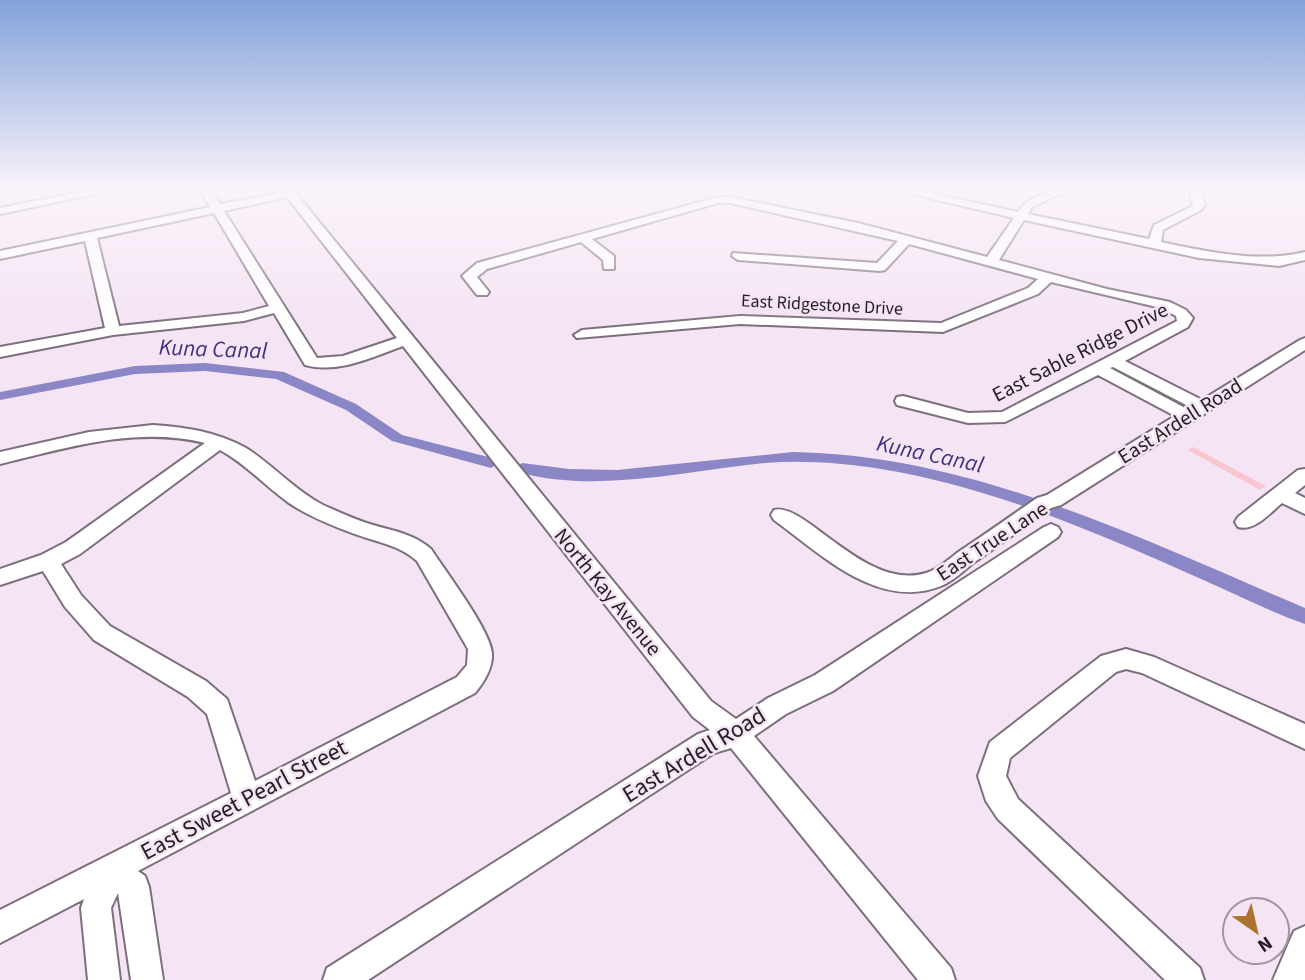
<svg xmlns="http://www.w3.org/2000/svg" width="1305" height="980" font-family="'Source Sans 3',sans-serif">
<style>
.green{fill:#f7c6ce}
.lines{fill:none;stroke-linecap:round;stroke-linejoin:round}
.canal{fill:#8b86c5;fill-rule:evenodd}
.minor-casing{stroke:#7d6f7d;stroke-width:4}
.minor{fill:#fff;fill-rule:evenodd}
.labels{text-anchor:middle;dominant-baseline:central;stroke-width:5;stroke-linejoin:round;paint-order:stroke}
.far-street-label{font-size:18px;fill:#251f25;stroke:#f5e4f4}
.street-label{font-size:21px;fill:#251f25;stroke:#f5e4f4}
.water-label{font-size:23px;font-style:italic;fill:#3f327e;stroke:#f5e4f4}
.near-street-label{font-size:24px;fill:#251f25;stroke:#f5e4f4}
</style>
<rect width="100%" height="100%" fill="#f5e4f4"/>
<!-- green -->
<path class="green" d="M 1193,447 L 1266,486 L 1260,490 L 1188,450 Z"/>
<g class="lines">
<!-- canal -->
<path class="canal" d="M 205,363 L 284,372 L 356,404 L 402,435 L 496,459 L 499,463 L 491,468 L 392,441 L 346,410 L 276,379 L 205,371 L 135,374 L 0,400 L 0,392 L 135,366 Z
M 793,452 C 973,455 1142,539 1305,608 L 1305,624 C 1263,609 1223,588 1183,571 C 1086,528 986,486 881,469 C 843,463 804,460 765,463 C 683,471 598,494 517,472 L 514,468 L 522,463 L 569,469 L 617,470 Z"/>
<defs>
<path id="minor" d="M 95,189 L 118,189 L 0,214 L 0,208 Z
M 200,189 L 211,189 L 220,204 L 294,191 L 711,701 L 736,719 L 768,698 L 815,675 L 1044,527 L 1051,524 L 1058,527 L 1061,532 L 1058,537 L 833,691 L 786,714 L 754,736 L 951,968 L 955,980 L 918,980 L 731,748 L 714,753 L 368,980 L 323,980 L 327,968 L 698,734 L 710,730 L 693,717 L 403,346 C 372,357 339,374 305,365 L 274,313 L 244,321 L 113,335 L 0,357 L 0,347 L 105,328 L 85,241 L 0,259 L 0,251 L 210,207 ZM 287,197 L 397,338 L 343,356 L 317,358 L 224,211 ZM 214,213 L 269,306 L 243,313 L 119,326 L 97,238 Z
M 891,189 L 912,189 L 1018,212 C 1029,195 1053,189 1071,189 L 1032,207 L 1028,214 L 1149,239 L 1154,225 L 1193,206 L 1189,189 L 1200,189 L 1205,205 L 1201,210 L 1163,230 L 1161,242 C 1208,252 1259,263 1305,252 L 1305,260 L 1279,266 L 1199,258 L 1024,220 L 999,260 L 1107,289 L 1170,302 L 1186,310 L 1193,318 L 1188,327 L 1125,361 L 1202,400 L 1300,340 L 1305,338 L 1305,350 L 1061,505 L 1051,508 C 1026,526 1001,544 976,561 C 965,569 954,581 941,586 C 878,611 821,554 774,520 L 771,515 L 774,510 C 804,501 866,592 926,573 C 937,570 948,560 957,553 C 984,535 1011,516 1037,498 L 1047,495 L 1175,416 L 1098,375 L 1005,422 L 968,423 L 897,405 L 895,401 L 897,397 L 903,396 L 968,413 L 1002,412 L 1177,321 L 1176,316 L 1161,308 L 1051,282 L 1038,294 L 943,332 L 740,324 L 577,338 L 574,335 L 582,330 L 740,316 L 941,323 L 1028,288 L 1038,279 L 909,244 L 885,270 L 880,271 L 738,260 L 732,256 L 733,253 L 877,263 L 898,241 L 730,203 L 718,203 L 592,239 L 614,256 L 614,269 L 604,269 L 603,260 L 581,242 L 487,269 L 477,277 L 489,292 L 487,295 L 477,295 L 462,276 L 477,263 L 718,197 L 730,197 L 858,223 L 987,257 L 1014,218 ZM 1113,367 L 1190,407 L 1187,409 L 1110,368 Z
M 153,425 C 186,427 217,432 246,448 C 273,465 294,490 323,505 C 339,512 356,520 373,525 C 394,531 414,534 431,549 C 446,572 490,630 492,653 C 493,668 484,682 475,693 L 138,871 L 145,876 L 149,887 L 163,980 L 131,980 L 118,893 L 111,908 L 120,980 L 88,980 L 81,908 L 84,899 L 0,943 L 0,910 L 231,793 L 207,714 L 188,697 L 94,640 L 65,607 L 43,571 L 0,585 L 0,569 L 41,555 L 66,542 L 205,443 C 136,426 67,448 0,464 L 0,452 L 89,432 ZM 220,450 C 246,464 265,486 289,503 C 308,516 331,525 352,533 C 375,542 398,544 417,561 L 468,649 L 467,665 L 457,677 L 255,781 L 227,699 L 206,681 L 110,626 L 81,595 L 61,564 L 80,554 Z
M 1305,469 L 1305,485 L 1295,493 L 1305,498 L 1305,514 L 1282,503 C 1270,513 1254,532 1238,527 L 1235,522 L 1238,517 L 1298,470 Z
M 1126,649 L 1154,657 L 1305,724 L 1305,749 L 1142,673 L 1126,669 L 1116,672 L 1010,758 L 1006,776 L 1018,799 L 1200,968 L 1204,980 L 1165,980 L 998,819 L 986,801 L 978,776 L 990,742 L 1101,656 Z
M 1305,926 L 1305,980 L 1273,980 L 1294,931 Z"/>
</defs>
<!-- minor casing -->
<use href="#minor" class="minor-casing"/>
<!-- minor -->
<use href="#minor" class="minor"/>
</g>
<!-- sky -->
<linearGradient id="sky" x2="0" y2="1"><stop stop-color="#83a2da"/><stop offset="0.58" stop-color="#faf3fa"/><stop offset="1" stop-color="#faf3fa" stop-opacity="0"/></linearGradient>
<rect width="1305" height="326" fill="url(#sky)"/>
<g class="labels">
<!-- far-street labels -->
<g class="far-street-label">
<text transform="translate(822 305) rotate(3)">East Ridgestone Drive</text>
</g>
<!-- street labels -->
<g class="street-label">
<text transform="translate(1080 352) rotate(-27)">East Sable Ridge Drive</text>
<text transform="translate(1180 421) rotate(-32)">East Ardell Road</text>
<text transform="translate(992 541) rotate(-33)">East True Lane</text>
<text transform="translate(608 592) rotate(51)">North Kay Avenue</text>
</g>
<!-- water labels -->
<g class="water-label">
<text transform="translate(213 349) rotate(2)">Kuna Canal</text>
<text transform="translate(930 454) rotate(12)">Kuna Canal</text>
</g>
<!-- near-street labels -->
<g class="near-street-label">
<text transform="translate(694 755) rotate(-31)">East Ardell Road</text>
<text transform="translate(244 800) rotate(-28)">East Sweet Pearl Street</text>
</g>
</g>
<!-- north arrow -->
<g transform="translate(1256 931) rotate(146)"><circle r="33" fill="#f5e4f4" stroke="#a295a1" stroke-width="2"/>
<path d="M0-5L12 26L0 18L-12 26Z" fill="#ab7230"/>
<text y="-10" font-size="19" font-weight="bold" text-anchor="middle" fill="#251f25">N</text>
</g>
</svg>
